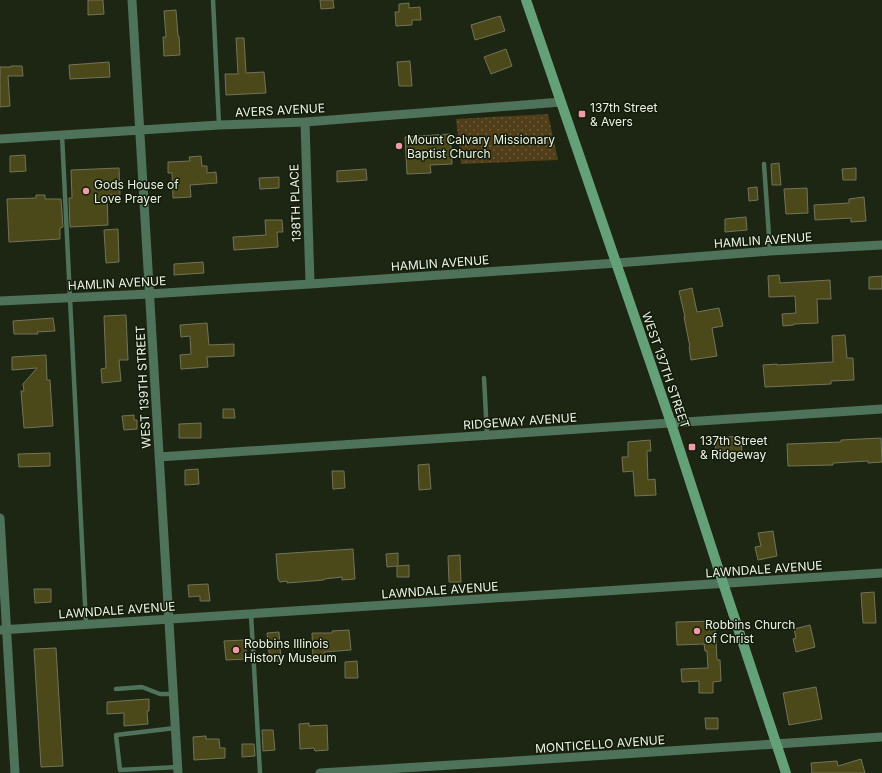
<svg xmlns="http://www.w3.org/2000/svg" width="882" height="773" font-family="Inter,sans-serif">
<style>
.green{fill:url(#green-dots)}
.building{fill:#4b491a;stroke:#73735a}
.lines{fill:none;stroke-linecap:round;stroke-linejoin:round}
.lane{stroke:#4e725a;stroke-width:4.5}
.street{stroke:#4e725a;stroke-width:9}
.secondary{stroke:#64a078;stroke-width:10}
.poi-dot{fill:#f39aa8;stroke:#131c0a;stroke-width:1.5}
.labels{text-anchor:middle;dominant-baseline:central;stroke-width:3;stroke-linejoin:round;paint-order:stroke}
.poi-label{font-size:12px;fill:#edf4e8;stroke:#131c0a;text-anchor:start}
.street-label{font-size:12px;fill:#edf4e8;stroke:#131c0a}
</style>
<defs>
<pattern id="green-dots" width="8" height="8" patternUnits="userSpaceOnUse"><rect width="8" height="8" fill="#523e18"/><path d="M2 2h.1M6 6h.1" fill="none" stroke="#6b5a3a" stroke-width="1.8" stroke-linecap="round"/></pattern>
</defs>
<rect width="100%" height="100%" fill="#1c2613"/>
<!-- green -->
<path class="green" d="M 548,114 L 558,160 L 461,164 L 456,119 Z"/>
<!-- building -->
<path class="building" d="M 88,0 L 103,0 L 104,14 L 88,15 Z
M 320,0 L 333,0 L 334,8 L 321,9 Z
M 409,3 L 409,8 L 420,7 L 421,20 L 412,20 L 412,25 L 396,26 L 395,12 L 399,12 L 399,4 Z
M 176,10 L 178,36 L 179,36 L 180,55 L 164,56 L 163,37 L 166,37 L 164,11 Z
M 500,16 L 505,31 L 475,40 L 471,25 Z
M 236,38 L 244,38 L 246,73 L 264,72 L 266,93 L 226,95 L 225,74 L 238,74 Z
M 506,49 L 512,66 L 491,74 L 484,57 Z
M 410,61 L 412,86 L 399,86 L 397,62 Z
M 109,62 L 110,77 L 70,79 L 69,65 Z
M 11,66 L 22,66 L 23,76 L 8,76 L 10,106 L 0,107 L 0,67 L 11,67 Z
M 450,134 L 452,164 L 430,165 L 431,173 L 407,174 L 405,137 Z
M 25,155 L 26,171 L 10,172 L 10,156 Z
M 201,156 L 202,166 L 207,166 L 207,173 L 216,172 L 217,183 L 190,185 L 191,197 L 173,198 L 172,173 L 168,173 L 168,162 L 190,161 L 189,157 Z
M 779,163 L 781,185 L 772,185 L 771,164 Z
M 119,168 L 120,195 L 107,195 L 108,225 L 70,227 L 69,198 L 72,198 L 71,170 Z
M 856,168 L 856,180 L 843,180 L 842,169 Z
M 366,169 L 367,180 L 337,182 L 337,171 Z
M 279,177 L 279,188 L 260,189 L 259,178 Z
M 757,187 L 758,200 L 749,201 L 748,188 Z
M 807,188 L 808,213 L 786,214 L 784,189 Z
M 36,195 L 45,195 L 45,199 L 61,199 L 63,227 L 60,228 L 60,239 L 9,242 L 7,199 L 36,198 Z
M 864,197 L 866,221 L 851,222 L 851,218 L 815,220 L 814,205 L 849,203 L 849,199 Z
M 746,217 L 747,230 L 725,232 L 725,219 Z
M 265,220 L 282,220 L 283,232 L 277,232 L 278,247 L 234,250 L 233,237 L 266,235 Z
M 118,229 L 119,262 L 106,263 L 104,230 Z
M 203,262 L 204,273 L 174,275 L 174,264 Z
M 779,275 L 780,283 L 830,280 L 831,299 L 817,299 L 818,323 L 794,324 L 794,325 L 783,326 L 782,314 L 796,313 L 795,296 L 769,297 L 768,276 Z
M 882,276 L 882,289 L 869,289 L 869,277 Z
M 692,288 L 697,312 L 719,308 L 723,326 L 712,328 L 717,356 L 691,360 L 689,347 L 690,347 L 684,317 L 685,317 L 679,291 Z
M 126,315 L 128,360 L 119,360 L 121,381 L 102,383 L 101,369 L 106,368 L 104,316 Z
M 53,318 L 55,331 L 37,332 L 38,334 L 14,334 L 13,321 Z
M 207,323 L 209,345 L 234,344 L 234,356 L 207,357 L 208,367 L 181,369 L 180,355 L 191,354 L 190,336 L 181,337 L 180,325 Z
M 845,335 L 847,358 L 853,358 L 854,380 L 831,381 L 831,384 L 765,387 L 763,365 L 777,364 L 777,365 L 833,362 L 832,336 Z
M 46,355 L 47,380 L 50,380 L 53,426 L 24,428 L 21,391 L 24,391 L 23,384 L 37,368 L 12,370 L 12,357 Z
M 223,409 L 234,409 L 235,418 L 223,418 Z
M 134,415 L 134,420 L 137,420 L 137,429 L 124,430 L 122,416 Z
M 201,423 L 201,438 L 179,438 L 179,424 Z
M 741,436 L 742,456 L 716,457 L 715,438 Z
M 881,438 L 882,462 L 868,463 L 868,461 L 833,463 L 833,465 L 788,466 L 787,444 L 841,442 L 841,440 Z
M 650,440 L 651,451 L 647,451 L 648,480 L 655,479 L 656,495 L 635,496 L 633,471 L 623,472 L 622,457 L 628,457 L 628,442 Z
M 50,453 L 50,466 L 19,467 L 18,454 Z
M 429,464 L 431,489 L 419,490 L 418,465 Z
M 198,469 L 199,484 L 185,485 L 185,470 Z
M 332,471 L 344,471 L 345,488 L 333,489 Z
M 773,531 L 777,556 L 758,560 L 755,547 L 761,546 L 758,533 Z
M 353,549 L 355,579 L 342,580 L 342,577 L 324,579 L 324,580 L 287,583 L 287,581 L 280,582 L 278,579 L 276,554 Z
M 398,553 L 398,566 L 409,565 L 409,577 L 397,577 L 397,566 L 387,567 L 386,554 Z
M 460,555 L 461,582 L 449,582 L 448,556 Z
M 208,584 L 210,601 L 200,601 L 200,596 L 189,597 L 188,585 Z
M 34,589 L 51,589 L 51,602 L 35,603 Z
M 874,592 L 876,623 L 863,623 L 861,593 Z
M 715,621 L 717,660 L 720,660 L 721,681 L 713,682 L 713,693 L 699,693 L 699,681 L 682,682 L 681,669 L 708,668 L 707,651 L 705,651 L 704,644 L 677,645 L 676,622 Z
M 810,625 L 815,647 L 796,652 L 793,639 L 796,638 L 794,629 Z
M 349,630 L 351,650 L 324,652 L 324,656 L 313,656 L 312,633 L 332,633 L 332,631 Z
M 279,632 L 281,661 L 270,662 L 267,633 Z
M 245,640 L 247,659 L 226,660 L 224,641 Z
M 56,648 L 63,766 L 41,767 L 34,649 Z
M 357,661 L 358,678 L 345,678 L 345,662 Z
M 816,687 L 822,719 L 789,725 L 783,693 Z
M 149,699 L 149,711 L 147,711 L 148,724 L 124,726 L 124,713 L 107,714 L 107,702 Z
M 705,718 L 718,718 L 718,729 L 706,729 Z
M 309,723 L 309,726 L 327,725 L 328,750 L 315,751 L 314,748 L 300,749 L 299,724 Z
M 262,730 L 273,730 L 275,750 L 263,751 Z
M 206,736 L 206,739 L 219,739 L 220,748 L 225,748 L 225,758 L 194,760 L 193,737 Z
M 242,744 L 254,744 L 255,756 L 242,757 Z
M 861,759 L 865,773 L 812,773 L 811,763 L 837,761 L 838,766 Z"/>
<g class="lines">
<!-- lane -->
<path class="lane" d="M 213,0 L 219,125
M 62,135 L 86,624
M 764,164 L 770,251
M 484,378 L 487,435
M 251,614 L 260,773
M 116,689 L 142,687 L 160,694 L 173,694
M 175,728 L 116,735 L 120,770 L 178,767"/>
<!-- street -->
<path class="street" d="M 132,0 L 178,773
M 305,122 L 310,284
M 0,139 L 219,125 L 305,122 L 561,102
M 0,301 L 149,294 L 310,284 L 617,263 L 770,251 L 882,245
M 159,457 L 882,409
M 0,518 L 15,773
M 0,630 L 882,573
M 320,773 L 501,762 L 882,737"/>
<!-- secondary -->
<path class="secondary" d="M 526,0 L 671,423 L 723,583 L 786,773"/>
</g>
<!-- markers -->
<g class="poi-dot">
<rect x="578" y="110" width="8" height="8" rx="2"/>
<circle cx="399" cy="146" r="4"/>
<circle cx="86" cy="191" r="4"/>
<rect x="688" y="443" width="8" height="8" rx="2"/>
<circle cx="697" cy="631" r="4"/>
<circle cx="236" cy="650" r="4"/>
</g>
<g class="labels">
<!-- poi labels -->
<g class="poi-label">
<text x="590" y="107">137th Street<tspan x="590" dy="14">&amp; Avers</tspan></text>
<text x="407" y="139">Mount Calvary Missionary<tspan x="407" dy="14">Baptist Church</tspan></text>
<text x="94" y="184">Gods House of<tspan x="94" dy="14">Love Prayer</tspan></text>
<text x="700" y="440">137th Street<tspan x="700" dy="14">&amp; Ridgeway</tspan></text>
<text x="705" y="624">Robbins Church<tspan x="705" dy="14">of Christ</tspan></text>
<text x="244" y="643">Robbins Illinois<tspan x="244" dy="14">History Museum</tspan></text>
</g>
<!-- street labels -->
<g class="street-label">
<text transform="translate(280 110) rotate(-3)">AVERS AVENUE</text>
<text transform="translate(295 203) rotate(-92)">138TH PLACE</text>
<text transform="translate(763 240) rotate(-4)">HAMLIN AVENUE</text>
<text transform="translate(440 263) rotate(-4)">HAMLIN AVENUE</text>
<text transform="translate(117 283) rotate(-3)">HAMLIN AVENUE</text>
<text transform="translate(666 370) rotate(71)">WEST 137TH STREET</text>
<text transform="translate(143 387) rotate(-93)">WEST 139TH STREET</text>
<text transform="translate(520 421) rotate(-4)">RIDGEWAY AVENUE</text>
<text transform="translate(764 569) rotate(-4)">LAWNDALE AVENUE</text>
<text transform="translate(440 590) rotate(-4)">LAWNDALE AVENUE</text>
<text transform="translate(117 610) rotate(-4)">LAWNDALE AVENUE</text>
<text transform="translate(600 744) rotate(-4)">MONTICELLO AVENUE</text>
</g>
</g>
</svg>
